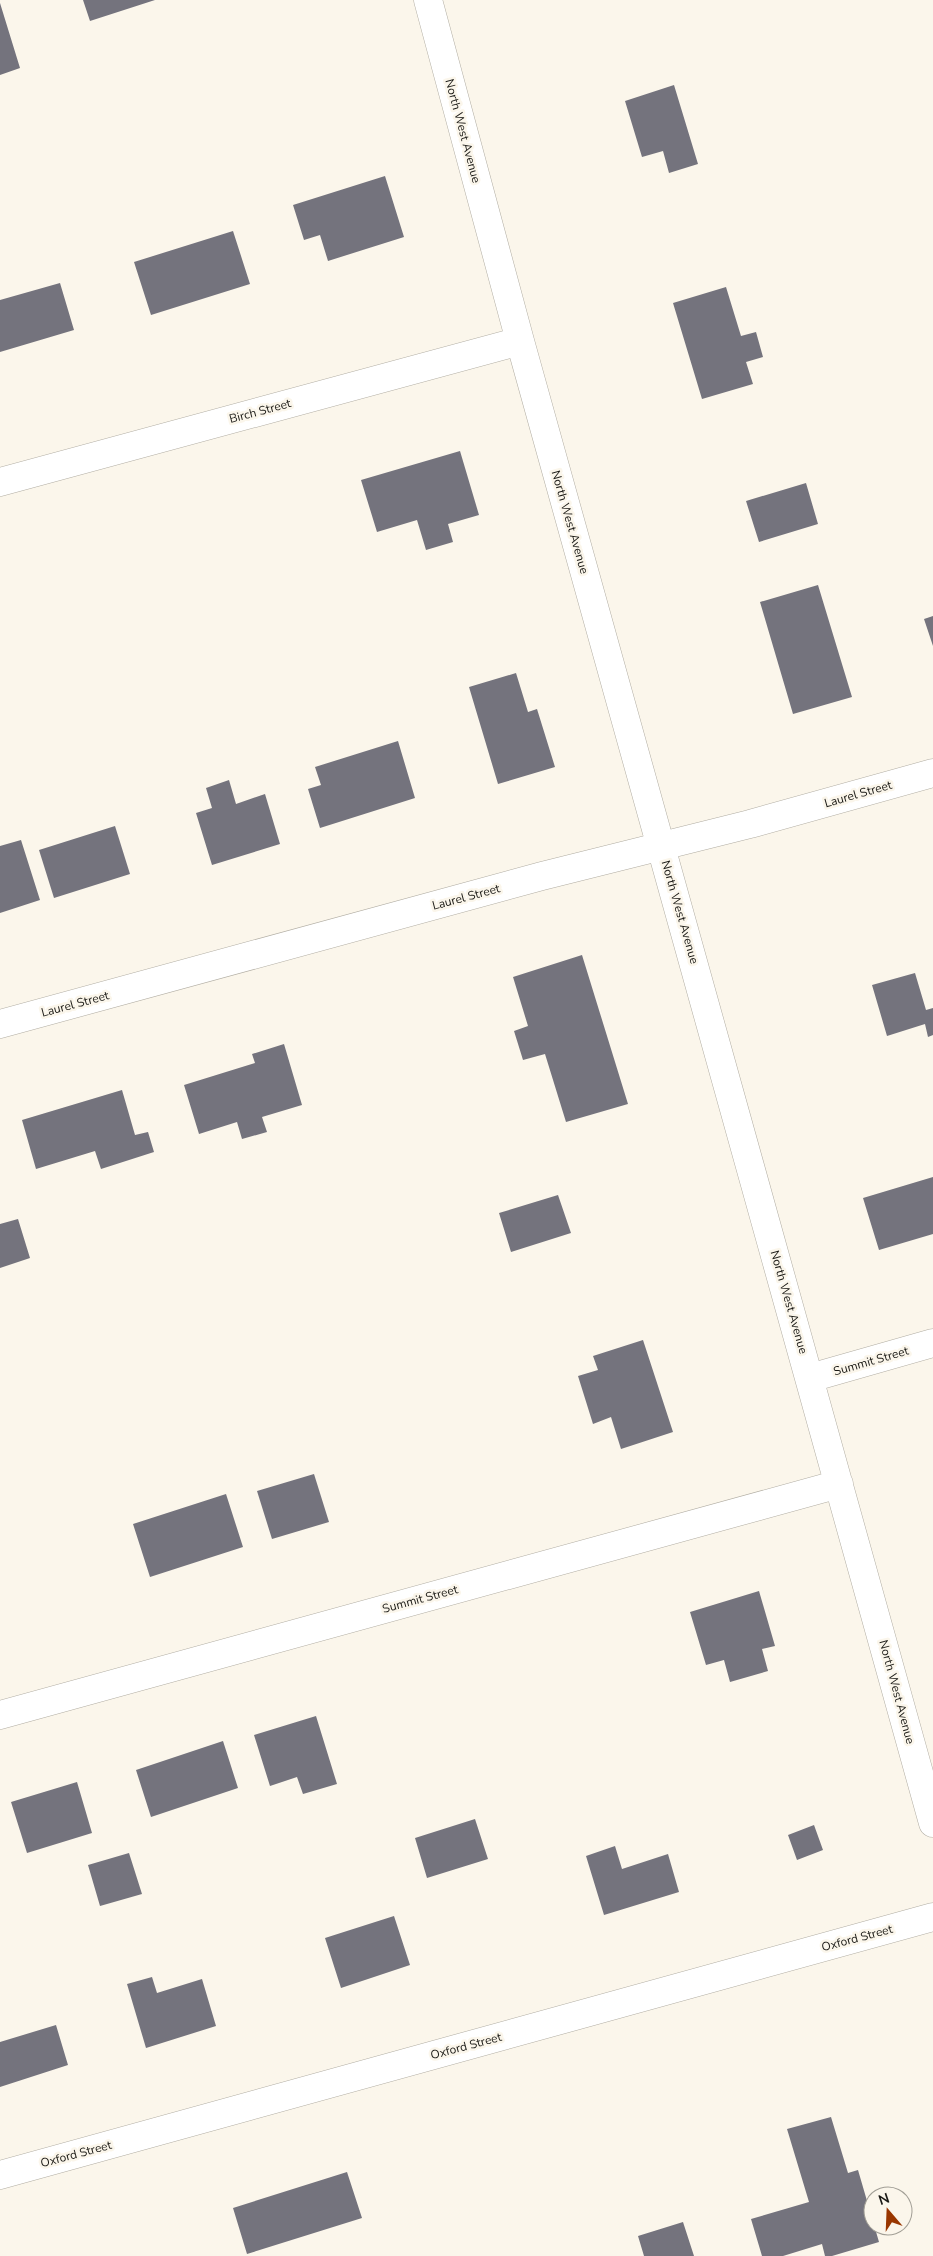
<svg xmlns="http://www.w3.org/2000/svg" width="933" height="2256" font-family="'Nunito Sans',sans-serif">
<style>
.building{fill:#74737d}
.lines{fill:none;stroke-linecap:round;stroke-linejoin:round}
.minor-casing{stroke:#b1ada3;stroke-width:29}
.minor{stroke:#fff;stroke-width:28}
.labels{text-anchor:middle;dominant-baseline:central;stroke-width:5;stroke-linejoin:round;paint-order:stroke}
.street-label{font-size:12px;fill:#1a1915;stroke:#fbf6eb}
</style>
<rect width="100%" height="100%" fill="#fbf6eb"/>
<!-- building -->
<path class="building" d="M 83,0 L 155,0 L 90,21 Z
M 0,3 L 20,68 L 0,75 Z
M 674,85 L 698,164 L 669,173 L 663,151 L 642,157 L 625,101 Z
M 385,176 L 404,237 L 328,261 L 320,235 L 304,240 L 293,205 Z
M 233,231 L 250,284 L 151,315 L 134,262 Z
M 60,283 L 74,330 L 0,352 L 0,300 Z
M 726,287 L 741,336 L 756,332 L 763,357 L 746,362 L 753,384 L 702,399 L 673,303 Z
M 460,451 L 479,515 L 448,524 L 453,542 L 426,550 L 417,520 L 377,532 L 361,480 Z
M 806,483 L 818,524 L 759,542 L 746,501 Z
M 818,585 L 852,697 L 793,714 L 760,602 Z
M 933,616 L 933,646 L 924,619 Z
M 516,673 L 528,712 L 537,709 L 555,767 L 498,784 L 469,687 Z
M 398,741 L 415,798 L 320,828 L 308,789 L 321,785 L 315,767 Z
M 229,780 L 236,804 L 265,794 L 280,844 L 212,865 L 196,813 L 212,808 L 206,788 Z
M 115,826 L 130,874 L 54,898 L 39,850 Z
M 21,840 L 40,900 L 0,913 L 0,846 Z
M 582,955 L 628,1104 L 566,1122 L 545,1054 L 523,1060 L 514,1031 L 528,1026 L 513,977 Z
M 915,973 L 926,1010 L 933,1008 L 933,1035 L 928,1037 L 925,1024 L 887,1036 L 872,985 Z
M 284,1044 L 302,1105 L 262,1117 L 267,1132 L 242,1139 L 237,1122 L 199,1134 L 184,1085 L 255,1063 L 252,1054 Z
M 122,1090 L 135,1135 L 148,1132 L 154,1152 L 101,1169 L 95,1151 L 36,1169 L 22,1120 Z
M 933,1177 L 933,1234 L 879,1250 L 863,1198 Z
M 558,1195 L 571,1233 L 511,1252 L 499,1213 Z
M 18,1219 L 30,1258 L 0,1268 L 0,1224 Z
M 643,1340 L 673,1432 L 621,1449 L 611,1417 L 593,1424 L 578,1376 L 598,1370 L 593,1356 Z
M 314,1474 L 329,1522 L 272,1539 L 257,1491 Z
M 226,1494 L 243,1547 L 150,1577 L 133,1524 Z
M 759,1591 L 775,1646 L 762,1649 L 768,1671 L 730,1682 L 724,1660 L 706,1665 L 690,1612 Z
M 316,1716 L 337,1784 L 303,1794 L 297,1777 L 270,1786 L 254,1735 Z
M 223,1741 L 238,1788 L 151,1817 L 136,1770 Z
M 77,1782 L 92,1833 L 27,1853 L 11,1802 Z
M 475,1819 L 488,1859 L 427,1878 L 415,1838 Z
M 814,1825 L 823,1850 L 797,1860 L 788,1835 Z
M 615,1846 L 622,1869 L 668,1854 L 679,1892 L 604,1915 L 586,1856 Z
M 129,1853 L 142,1894 L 100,1906 L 88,1865 Z
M 394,1916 L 410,1965 L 341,1988 L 325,1938 Z
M 152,1977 L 157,1993 L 202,1979 L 216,2026 L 146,2048 L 127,1984 Z
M 56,2025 L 68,2065 L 0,2087 L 0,2042 Z
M 831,2117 L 848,2173 L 858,2170 L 879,2242 L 832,2256 L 825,2256 L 822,2244 L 783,2256 L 762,2256 L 751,2219 L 809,2202 L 787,2129 Z
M 347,2172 L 362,2218 L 247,2254 L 233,2208 Z
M 683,2222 L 694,2256 L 644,2256 L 638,2236 Z"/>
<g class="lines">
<defs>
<path id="minor" d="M 428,0 L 520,341 L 933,1823
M 0,482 L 520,341
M 0,1024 L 542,876 L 750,824 L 933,773
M 810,1378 L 933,1343
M 0,1715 L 839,1484
M 0,2175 L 933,1917"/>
</defs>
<!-- minor casing -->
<use href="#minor" class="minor-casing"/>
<!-- minor -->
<use href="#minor" class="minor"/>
</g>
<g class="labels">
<!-- street labels -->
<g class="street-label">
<text transform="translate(463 131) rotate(75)">North West Avenue</text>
<text transform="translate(260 411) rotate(-15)">Birch Street</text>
<text transform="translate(570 522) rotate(74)">North West Avenue</text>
<text transform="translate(858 794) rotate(-16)">Laurel Street</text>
<text transform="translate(466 897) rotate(-15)">Laurel Street</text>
<text transform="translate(680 912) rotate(74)">North West Avenue</text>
<text transform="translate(75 1004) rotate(-15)">Laurel Street</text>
<text transform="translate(789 1302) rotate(74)">North West Avenue</text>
<text transform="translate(871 1361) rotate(-16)">Summit Street</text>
<text transform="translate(420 1599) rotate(-15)">Summit Street</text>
<text transform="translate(897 1692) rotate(75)">North West Avenue</text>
<text transform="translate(857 1938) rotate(-15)">Oxford Street</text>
<text transform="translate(466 2046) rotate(-15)">Oxford Street</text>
<text transform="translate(76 2154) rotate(-15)">Oxford Street</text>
</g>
</g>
<!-- north arrow -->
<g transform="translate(888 2211) rotate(341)"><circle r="24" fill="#fbf6eb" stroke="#a19e95"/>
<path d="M0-4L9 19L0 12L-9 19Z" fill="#993600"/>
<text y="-8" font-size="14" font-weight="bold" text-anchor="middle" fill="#1a1915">N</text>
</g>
</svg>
